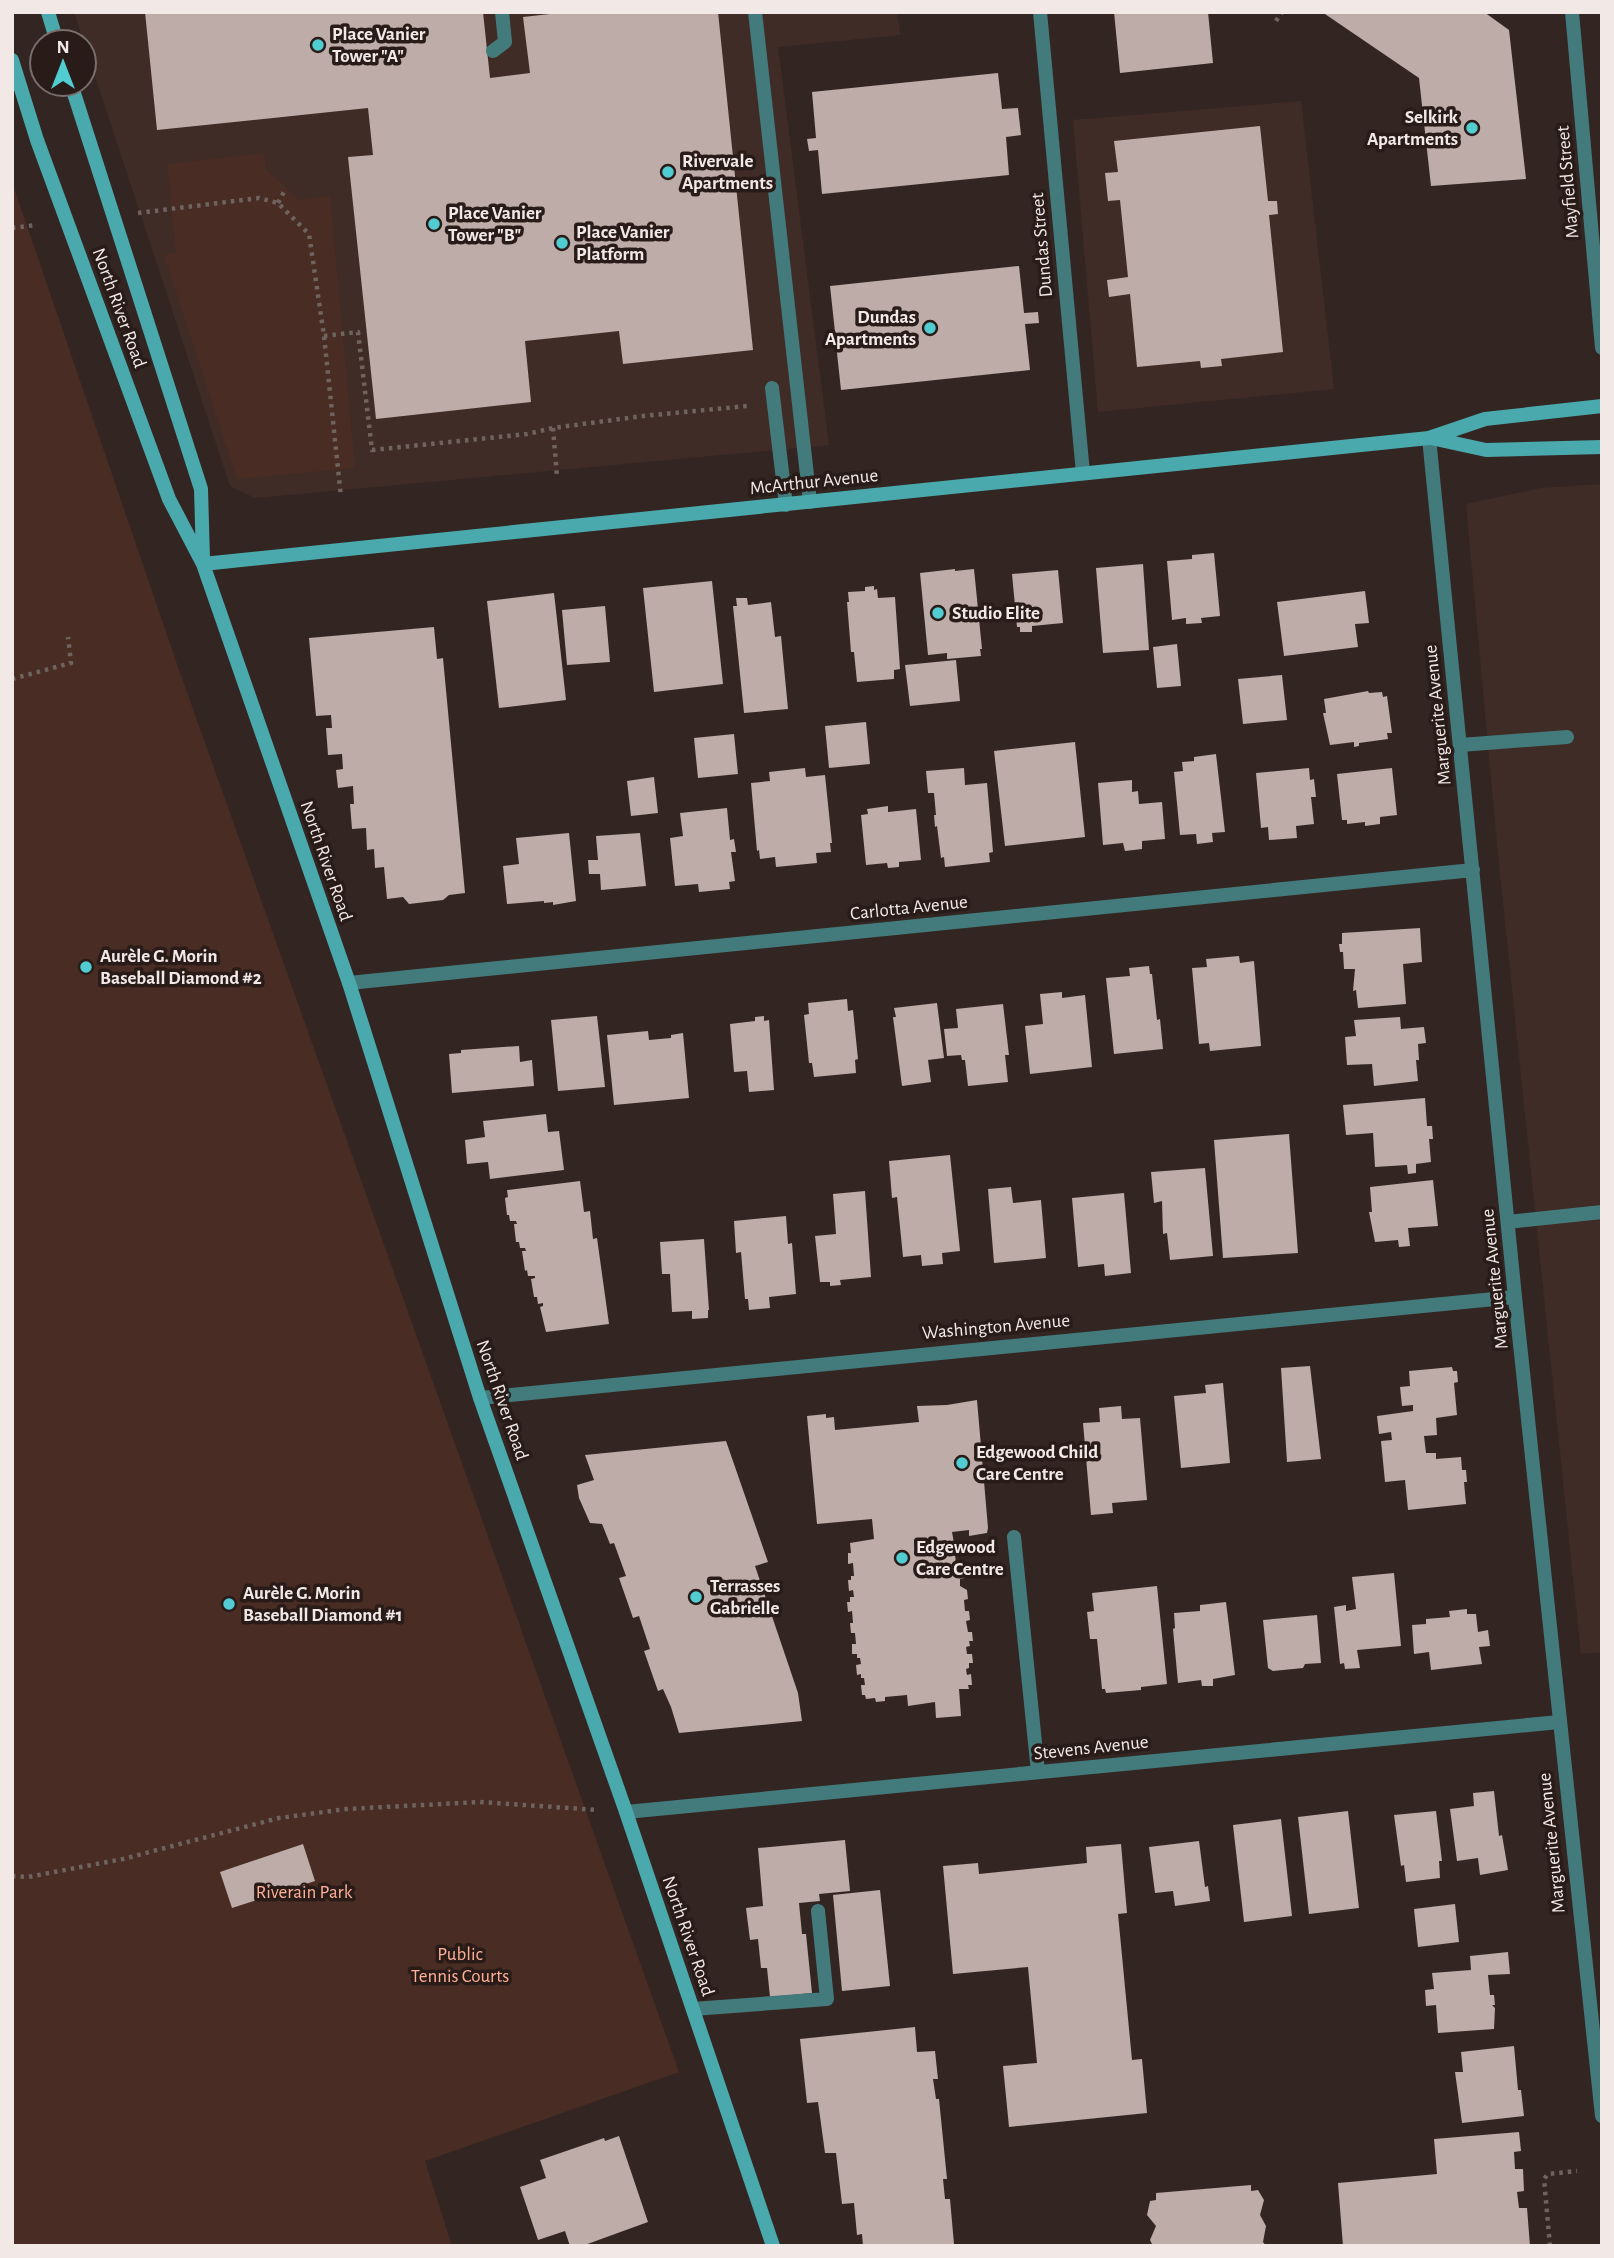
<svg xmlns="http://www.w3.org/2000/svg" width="1614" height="2258" font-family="'Alegreya Sans',sans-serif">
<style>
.built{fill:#402c26}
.green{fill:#492c23}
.building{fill:#bdaca7}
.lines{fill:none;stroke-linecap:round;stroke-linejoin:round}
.path{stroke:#6f635f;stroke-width:4.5;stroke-dasharray:3.5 5;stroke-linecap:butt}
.lane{stroke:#437b7d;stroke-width:14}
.street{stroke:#437b7d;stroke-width:14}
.secondary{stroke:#4aa9ac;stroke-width:14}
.poi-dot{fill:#51ccd1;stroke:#291c18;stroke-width:2.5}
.labels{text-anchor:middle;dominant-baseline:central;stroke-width:7;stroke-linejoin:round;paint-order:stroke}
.poi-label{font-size:19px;font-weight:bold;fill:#f2e9e7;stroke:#291c18;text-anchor:start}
.street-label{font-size:19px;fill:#f2e9e7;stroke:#291c18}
.park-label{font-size:19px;fill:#ffaf96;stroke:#291c18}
</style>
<rect width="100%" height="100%" fill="#332622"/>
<!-- built -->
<path class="built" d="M 74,12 L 897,12 L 900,35 L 778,47 L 829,445 L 255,498 L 230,486 Z
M 1301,101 L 1334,389 L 1098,412 L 1073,120 Z
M 1602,484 L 1602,1652 L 1581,1654 L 1497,844 L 1466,504 L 1541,488 Z"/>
<!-- green -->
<path class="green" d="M 264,153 L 266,169 L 299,200 L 330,196 L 355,468 L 237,479 L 164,255 L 176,253 L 167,164 Z
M 12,182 L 178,667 L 679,2072 L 425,2161 L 452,2246 L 12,2246 Z"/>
<!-- building -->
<path class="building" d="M 145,12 L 483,12 L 490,78 L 530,73 L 523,17 L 568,12 L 718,12 L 753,350 L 623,364 L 619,331 L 525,341 L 531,402 L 376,419 L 348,157 L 373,155 L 368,108 L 157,130 Z
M 1114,12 L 1208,12 L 1213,63 L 1120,73 Z
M 1322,12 L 1484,12 L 1509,30 L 1526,179 L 1431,186 L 1419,78 Z
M 998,73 L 1002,109 L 1018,108 L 1021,135 L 1006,137 L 1009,175 L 822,194 L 818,150 L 809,151 L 807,139 L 816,138 L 812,92 Z
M 1260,126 L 1268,201 L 1277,201 L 1278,214 L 1269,215 L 1283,352 L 1221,359 L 1222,366 L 1201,368 L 1200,361 L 1137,367 L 1130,294 L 1109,297 L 1107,280 L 1128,277 L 1120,200 L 1108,201 L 1105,173 L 1118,172 L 1114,141 Z
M 1019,266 L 1024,313 L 1038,312 L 1039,323 L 1025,324 L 1030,370 L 841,390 L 836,344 L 827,345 L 826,333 L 835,332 L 830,286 Z
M 1214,553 L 1220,616 L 1201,618 L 1202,623 L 1186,624 L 1186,618 L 1172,620 L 1167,561 L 1192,559 L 1192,555 Z
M 1143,564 L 1149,650 L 1103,653 L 1096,568 Z
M 955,569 L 955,571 L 974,569 L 982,649 L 980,649 L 981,656 L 947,659 L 947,653 L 928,655 L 920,573 Z
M 1058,570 L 1063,623 L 1032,626 L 1032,632 L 1020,632 L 1020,627 L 1017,627 L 1012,574 Z
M 712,581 L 723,684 L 654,692 L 643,588 Z
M 874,586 L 874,590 L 877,589 L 878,598 L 895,597 L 900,669 L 894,670 L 894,679 L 857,682 L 854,652 L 851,652 L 847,602 L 849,602 L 848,592 L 865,591 L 865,587 Z
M 1365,591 L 1369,623 L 1355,624 L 1358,647 L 1284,656 L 1277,602 Z
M 554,593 L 566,700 L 499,708 L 487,601 Z
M 736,598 L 747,598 L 748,605 L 771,602 L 775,637 L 781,636 L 788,709 L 744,713 L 733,606 L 737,606 Z
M 605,606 L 610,662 L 567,665 L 562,610 Z
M 434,627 L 437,659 L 443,658 L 465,893 L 449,895 L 443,900 L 409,904 L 403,897 L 387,899 L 384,867 L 375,868 L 374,849 L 367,850 L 366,828 L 352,829 L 350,804 L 354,804 L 353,786 L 338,788 L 336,770 L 343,769 L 342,754 L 328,755 L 326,728 L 332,728 L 331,715 L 316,716 L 309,638 Z
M 1177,644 L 1181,686 L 1157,688 L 1153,647 Z
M 956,660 L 960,701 L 910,706 L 905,665 Z
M 1282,675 L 1287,720 L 1243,724 L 1238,679 Z
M 1368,691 L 1369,693 L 1382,692 L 1383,697 L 1387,696 L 1392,733 L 1387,733 L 1388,739 L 1359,743 L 1359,746 L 1354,747 L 1354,742 L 1330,745 L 1323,713 L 1326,713 L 1324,699 Z
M 866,722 L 870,764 L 829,768 L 825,726 Z
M 734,734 L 738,774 L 698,778 L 694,738 Z
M 1075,742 L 1085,837 L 1005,846 L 994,751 Z
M 1216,754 L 1225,832 L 1212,833 L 1213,842 L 1197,844 L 1196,834 L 1180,835 L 1174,772 L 1183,771 L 1182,762 L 1194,761 L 1194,757 Z
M 805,768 L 806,777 L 825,775 L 832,843 L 830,843 L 831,852 L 816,853 L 817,863 L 776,867 L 775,857 L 760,859 L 759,850 L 757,851 L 751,783 L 770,781 L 769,772 Z
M 964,768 L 965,785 L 987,783 L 993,852 L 989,853 L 990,862 L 945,867 L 944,857 L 941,858 L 937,826 L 935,827 L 934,815 L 936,815 L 934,793 L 928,793 L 926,771 Z
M 1309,768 L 1310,780 L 1314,779 L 1316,797 L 1311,797 L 1314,824 L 1296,826 L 1297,838 L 1269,840 L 1268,827 L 1261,828 L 1256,773 Z
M 1392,768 L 1397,815 L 1380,817 L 1380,824 L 1365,826 L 1365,822 L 1347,824 L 1347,820 L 1342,820 L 1337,774 Z
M 654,777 L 658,813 L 631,816 L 627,781 Z
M 1132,780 L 1132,792 L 1138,791 L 1139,804 L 1162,802 L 1165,839 L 1142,841 L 1142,849 L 1125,851 L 1123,843 L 1103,845 L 1098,783 Z
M 888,806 L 888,812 L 916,809 L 921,860 L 899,862 L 899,867 L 888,868 L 887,863 L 866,865 L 861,815 L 868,814 L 867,809 Z
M 727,808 L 730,840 L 734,839 L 736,852 L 731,852 L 735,881 L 729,882 L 730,889 L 699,892 L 698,884 L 675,886 L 670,838 L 683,836 L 680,813 Z
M 569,833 L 576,901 L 553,905 L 553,902 L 544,903 L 544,901 L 507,904 L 503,866 L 519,864 L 516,838 Z
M 640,833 L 646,886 L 601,890 L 600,874 L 589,874 L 588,860 L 598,860 L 596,836 Z
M 1420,928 L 1422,962 L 1403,964 L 1406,1004 L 1358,1008 L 1356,990 L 1353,991 L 1355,969 L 1344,969 L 1343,952 L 1340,952 L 1339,944 L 1342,944 L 1342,933 Z
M 1239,956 L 1240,963 L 1254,961 L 1261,1046 L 1210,1051 L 1209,1043 L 1199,1044 L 1192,968 L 1207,967 L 1206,959 Z
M 1149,966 L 1150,974 L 1152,974 L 1157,1020 L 1160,1019 L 1163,1049 L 1114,1054 L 1106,978 L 1130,976 L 1129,968 Z
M 1062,992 L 1062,998 L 1085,995 L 1092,1067 L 1030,1074 L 1025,1026 L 1043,1024 L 1040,994 Z
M 847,999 L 848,1011 L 853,1010 L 858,1059 L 855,1060 L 856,1073 L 814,1077 L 812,1063 L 809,1063 L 804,1015 L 809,1014 L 808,1003 Z
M 937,1003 L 944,1058 L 928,1060 L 931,1082 L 902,1086 L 893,1017 L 896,1017 L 894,1008 Z
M 1003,1004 L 1009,1055 L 1005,1055 L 1008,1082 L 968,1086 L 965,1060 L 962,1060 L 961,1055 L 947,1056 L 944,1029 L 958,1028 L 956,1009 Z
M 597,1016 L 605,1087 L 558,1091 L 551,1020 Z
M 764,1016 L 764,1021 L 769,1020 L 774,1090 L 749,1092 L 747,1071 L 734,1072 L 730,1024 L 755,1021 L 755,1017 Z
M 1400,1017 L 1401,1029 L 1424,1027 L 1426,1043 L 1418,1044 L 1419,1060 L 1416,1060 L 1418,1081 L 1374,1086 L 1372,1064 L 1347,1065 L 1345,1037 L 1356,1036 L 1354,1020 Z
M 648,1031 L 649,1040 L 671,1038 L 671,1035 L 683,1033 L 689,1098 L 614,1105 L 607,1035 Z
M 519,1046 L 520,1062 L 532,1060 L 534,1086 L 452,1093 L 449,1054 L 461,1053 L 461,1050 Z
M 1425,1098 L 1427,1126 L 1432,1126 L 1433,1139 L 1429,1139 L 1431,1162 L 1416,1164 L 1416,1173 L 1408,1174 L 1407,1165 L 1375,1167 L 1373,1133 L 1346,1135 L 1343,1105 Z
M 546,1114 L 548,1132 L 559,1131 L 564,1170 L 490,1179 L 488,1162 L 467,1164 L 465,1140 L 485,1137 L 483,1121 Z
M 1289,1134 L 1298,1253 L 1223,1258 L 1214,1140 Z
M 950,1155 L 960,1251 L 942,1253 L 943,1264 L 922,1266 L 921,1255 L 903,1257 L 897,1197 L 892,1198 L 889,1161 Z
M 1205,1168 L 1213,1256 L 1170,1260 L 1167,1233 L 1163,1234 L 1162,1201 L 1154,1203 L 1151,1172 Z
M 1433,1180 L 1438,1226 L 1408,1228 L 1410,1246 L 1399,1247 L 1398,1240 L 1375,1242 L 1369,1212 L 1372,1212 L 1370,1187 Z
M 580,1181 L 584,1212 L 590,1211 L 593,1239 L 597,1238 L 609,1324 L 546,1332 L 540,1307 L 543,1306 L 543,1303 L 538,1304 L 537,1297 L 534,1297 L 531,1279 L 535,1278 L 535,1276 L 528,1276 L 527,1270 L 525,1271 L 522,1251 L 526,1251 L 525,1248 L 520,1248 L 519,1242 L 516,1242 L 514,1224 L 517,1224 L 516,1221 L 510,1221 L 509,1215 L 507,1215 L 505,1198 L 508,1197 L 507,1190 Z
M 1011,1187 L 1013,1203 L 1041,1200 L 1046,1258 L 994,1263 L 988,1189 Z
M 865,1191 L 871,1277 L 840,1280 L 841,1285 L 830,1286 L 830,1282 L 820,1282 L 815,1236 L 836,1234 L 833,1194 Z
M 1124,1193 L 1131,1273 L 1105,1276 L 1104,1264 L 1078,1267 L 1072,1198 Z
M 786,1216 L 788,1244 L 792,1243 L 796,1294 L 769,1297 L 770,1308 L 749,1310 L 748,1299 L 745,1299 L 741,1252 L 736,1253 L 734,1221 Z
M 704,1239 L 709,1310 L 708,1310 L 708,1318 L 692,1319 L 692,1311 L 672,1312 L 670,1274 L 662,1274 L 660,1242 Z
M 1310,1366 L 1321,1459 L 1287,1462 L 1281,1368 Z
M 1452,1367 L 1453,1371 L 1457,1371 L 1458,1382 L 1454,1383 L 1457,1415 L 1436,1418 L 1437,1435 L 1424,1436 L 1426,1453 L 1436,1453 L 1436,1459 L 1461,1457 L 1462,1470 L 1466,1470 L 1467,1482 L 1464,1482 L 1466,1504 L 1408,1510 L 1405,1480 L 1385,1482 L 1381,1441 L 1392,1440 L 1391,1432 L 1379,1434 L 1377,1416 L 1413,1411 L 1413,1405 L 1402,1406 L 1400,1387 L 1410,1386 L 1409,1371 Z
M 1223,1383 L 1230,1463 L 1181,1468 L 1174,1396 L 1206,1393 L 1205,1385 Z
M 977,1400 L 988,1528 L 987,1533 L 969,1536 L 969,1530 L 952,1532 L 954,1543 L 958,1543 L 959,1553 L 955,1553 L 956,1565 L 959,1565 L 959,1570 L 963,1570 L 964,1578 L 960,1579 L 960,1586 L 967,1590 L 968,1599 L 964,1600 L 965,1611 L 969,1611 L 970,1620 L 966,1621 L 968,1632 L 972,1632 L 973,1641 L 969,1641 L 970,1646 L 966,1647 L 967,1654 L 972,1654 L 973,1663 L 969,1663 L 969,1668 L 966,1669 L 967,1675 L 971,1674 L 972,1685 L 968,1685 L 969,1689 L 959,1689 L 961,1716 L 936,1718 L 935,1702 L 908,1706 L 907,1695 L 885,1697 L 885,1701 L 876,1702 L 875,1698 L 866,1699 L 865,1695 L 862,1695 L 861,1685 L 865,1685 L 864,1678 L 861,1678 L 861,1674 L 857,1675 L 856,1665 L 861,1664 L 860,1658 L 857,1658 L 857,1654 L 852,1654 L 852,1644 L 856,1644 L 855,1633 L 851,1633 L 850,1623 L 853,1623 L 852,1611 L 848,1612 L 847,1602 L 850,1602 L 850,1597 L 854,1597 L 853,1590 L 849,1591 L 848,1580 L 851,1580 L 851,1576 L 854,1576 L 853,1563 L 848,1564 L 848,1553 L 851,1553 L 850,1543 L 874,1539 L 872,1519 L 817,1524 L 807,1416 L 826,1414 L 826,1418 L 834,1417 L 835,1430 L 919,1422 L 917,1406 L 947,1405 Z
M 1121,1406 L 1122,1419 L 1140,1418 L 1147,1500 L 1112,1503 L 1113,1513 L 1091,1515 L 1083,1423 L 1100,1422 L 1099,1408 Z
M 726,1441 L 768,1562 L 755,1566 L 798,1693 L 802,1721 L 679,1733 L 671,1707 L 663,1689 L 658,1691 L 644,1651 L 650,1649 L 639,1616 L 633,1618 L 619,1578 L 626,1576 L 614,1543 L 610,1544 L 602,1524 L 590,1523 L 579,1498 L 577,1485 L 594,1480 L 585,1455 Z
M 1394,1573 L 1401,1646 L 1357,1650 L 1360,1668 L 1345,1669 L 1344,1663 L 1340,1664 L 1334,1607 L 1346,1605 L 1346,1611 L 1356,1609 L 1352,1577 Z
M 1157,1586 L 1167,1684 L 1141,1687 L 1141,1690 L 1106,1693 L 1105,1689 L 1102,1689 L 1097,1639 L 1090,1639 L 1087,1612 L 1094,1611 L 1092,1593 Z
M 1226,1602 L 1235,1675 L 1213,1679 L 1213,1686 L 1202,1686 L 1201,1680 L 1178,1683 L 1173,1629 L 1175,1628 L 1174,1613 L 1200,1611 L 1200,1605 Z
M 1467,1609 L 1467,1614 L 1476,1614 L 1478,1632 L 1488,1630 L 1490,1646 L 1479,1647 L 1482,1664 L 1431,1670 L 1429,1652 L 1414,1654 L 1412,1625 L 1426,1624 L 1426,1619 L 1450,1617 L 1449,1611 Z
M 1317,1615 L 1321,1663 L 1305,1664 L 1303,1668 L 1273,1671 L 1268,1668 L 1263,1620 Z
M 1494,1791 L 1499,1836 L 1502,1835 L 1508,1870 L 1480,1875 L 1478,1858 L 1457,1861 L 1450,1809 L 1474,1806 L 1473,1793 Z
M 1348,1811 L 1359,1908 L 1309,1914 L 1298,1817 Z
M 1436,1811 L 1442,1861 L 1439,1861 L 1440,1878 L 1406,1882 L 1404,1865 L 1401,1866 L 1394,1815 Z
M 1281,1819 L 1292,1916 L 1244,1922 L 1233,1825 Z
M 845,1840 L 850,1891 L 819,1894 L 820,1901 L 799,1903 L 802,1934 L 806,1934 L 812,1993 L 770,1997 L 767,1968 L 761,1968 L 758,1939 L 750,1940 L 746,1908 L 763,1906 L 758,1848 Z
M 1199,1841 L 1205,1887 L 1208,1886 L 1210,1901 L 1175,1906 L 1173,1891 L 1155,1893 L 1149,1847 Z
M 303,1844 L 315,1881 L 232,1908 L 220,1872 Z
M 1121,1844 L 1127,1913 L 1118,1914 L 1132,2060 L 1142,2059 L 1147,2113 L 1009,2127 L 1003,2066 L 1037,2063 L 1028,1967 L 953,1974 L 943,1866 L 978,1863 L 979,1874 L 1087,1863 L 1086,1847 Z
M 880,1890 L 890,1986 L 842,1991 L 833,1895 Z
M 1455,1904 L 1459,1942 L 1418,1947 L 1414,1909 Z
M 1508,1952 L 1510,1974 L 1488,1975 L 1490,1995 L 1494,1995 L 1495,2005 L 1492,2005 L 1495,2008 L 1494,2029 L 1438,2033 L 1436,2005 L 1426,2006 L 1425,1990 L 1434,1989 L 1432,1973 L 1471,1970 L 1470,1956 Z
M 915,2027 L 917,2052 L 935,2051 L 938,2079 L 933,2079 L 936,2099 L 939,2099 L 947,2179 L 943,2179 L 945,2199 L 950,2199 L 954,2244 L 863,2246 L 862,2234 L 857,2235 L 854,2203 L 842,2204 L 836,2153 L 825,2153 L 818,2102 L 807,2103 L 800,2039 Z
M 1514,2046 L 1518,2090 L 1521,2090 L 1524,2116 L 1462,2123 L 1455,2072 L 1463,2072 L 1461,2052 Z
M 1519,2132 L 1521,2151 L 1514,2152 L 1515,2169 L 1523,2169 L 1524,2191 L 1517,2192 L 1519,2208 L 1527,2208 L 1530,2246 L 1343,2246 L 1338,2183 L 1437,2174 L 1434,2139 Z
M 619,2136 L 648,2222 L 582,2246 L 570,2246 L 565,2231 L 538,2240 L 520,2187 L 546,2178 L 540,2160 L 604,2138 L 605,2141 Z
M 1251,2185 L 1251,2191 L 1258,2190 L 1264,2200 L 1260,2215 L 1266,2226 L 1263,2242 L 1266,2246 L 1153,2246 L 1150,2240 L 1156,2226 L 1147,2215 L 1150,2201 L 1156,2200 L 1156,2193 Z"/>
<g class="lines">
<!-- path -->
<path class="path" d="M 1276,21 L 1282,12
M 278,203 L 286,188
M 138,213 L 259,198 L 278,203 L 309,234 L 324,336 L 341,497
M 12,228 L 36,225
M 324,336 L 358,332 L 372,450 L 527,434 L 553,428 L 643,416 L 747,406
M 553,428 L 557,477
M 12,679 L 71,663 L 68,637
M 12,1876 L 28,1877 L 123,1859 L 279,1818 L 346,1809 L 480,1802 L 598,1810
M 1550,2246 L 1544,2179 L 1548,2174 L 1577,2171"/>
<!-- lane -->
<path class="lane" d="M 755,12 L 810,502
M 493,51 L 505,42 L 502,12
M 772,388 L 786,505
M 1460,745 L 1567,737
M 1508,1222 L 1602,1212
M 1014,1537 L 1038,1772
M 693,2009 L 827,1999 L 818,1911"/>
<!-- street -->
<path class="street" d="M 1040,12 L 1083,473
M 1572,12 L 1602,348
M 1429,438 L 1515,1297 L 1602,2116
M 349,983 L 1473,870
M 480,1398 L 1515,1297
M 626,1812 L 1559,1722"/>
<!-- secondary -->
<path class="secondary" d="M 48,12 L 57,42
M 12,60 L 37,140 L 169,499 L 203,564 L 349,983 L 480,1398 L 626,1812 L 773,2246
M 71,84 L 201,489 L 203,559
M 1431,438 L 1486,450 L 1602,447
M 203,564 L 1429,438 L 1485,419 L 1602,406"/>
</g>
<!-- markers -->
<g class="poi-dot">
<circle cx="318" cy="45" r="7"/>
<circle cx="1472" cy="128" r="7"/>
<circle cx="668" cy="172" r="7"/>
<circle cx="434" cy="224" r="7"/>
<circle cx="562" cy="243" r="7"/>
<circle cx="930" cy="328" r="7"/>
<circle cx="938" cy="613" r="7"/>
<circle cx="86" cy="967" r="7"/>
<circle cx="962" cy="1463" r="7"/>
<circle cx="902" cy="1558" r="7"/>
<circle cx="696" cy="1597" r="7"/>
<circle cx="229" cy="1604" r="7"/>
</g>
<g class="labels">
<!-- poi labels -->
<g class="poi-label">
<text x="332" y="34">Place Vanier<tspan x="332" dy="22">Tower "A"</tspan></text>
<text x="1458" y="117" text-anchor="end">Selkirk<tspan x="1458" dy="22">Apartments</tspan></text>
<text x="682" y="161">Rivervale<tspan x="682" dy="22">Apartments</tspan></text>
<text x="448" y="213">Place Vanier<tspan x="448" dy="22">Tower "B"</tspan></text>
<text x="576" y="232">Place Vanier<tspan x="576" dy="22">Platform</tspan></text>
<text x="916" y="317" text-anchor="end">Dundas<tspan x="916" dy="22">Apartments</tspan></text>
<text x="952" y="613">Studio Elite</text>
<text x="100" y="956">Aurèle G. Morin<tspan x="100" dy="22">Baseball Diamond #2</tspan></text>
<text x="976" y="1452">Edgewood Child<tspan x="976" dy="22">Care Centre</tspan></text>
<text x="916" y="1547">Edgewood<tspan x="916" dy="22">Care Centre</tspan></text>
<text x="710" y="1586">Terrasses<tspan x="710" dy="22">Gabrielle</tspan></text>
<text x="243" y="1593">Aurèle G. Morin<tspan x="243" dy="22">Baseball Diamond #1</tspan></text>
</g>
<!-- street labels -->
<g class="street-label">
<text transform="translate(1568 182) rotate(-95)">Mayfield Street</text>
<text transform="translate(1042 245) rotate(-95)">Dundas Street</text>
<text transform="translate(119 308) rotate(70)">North River Road</text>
<text transform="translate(814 482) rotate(-6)">McArthur Avenue</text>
<text transform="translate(1438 715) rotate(-96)">Marguerite Avenue</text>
<text transform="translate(326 861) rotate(71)">North River Road</text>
<text transform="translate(909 908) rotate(-6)">Carlotta Avenue</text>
<text transform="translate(1495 1279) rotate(-96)">Marguerite Avenue</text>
<text transform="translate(996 1327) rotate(-5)">Washington Avenue</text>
<text transform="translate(502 1400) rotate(71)">North River Road</text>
<text transform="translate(1091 1748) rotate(-6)">Stevens Avenue</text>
<text transform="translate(1552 1843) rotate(-96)">Marguerite Avenue</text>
<text transform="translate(688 1936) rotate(71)">North River Road</text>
</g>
<!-- park labels -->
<g class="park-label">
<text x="304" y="1892">Riverain Park</text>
<text x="460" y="1954">Public<tspan x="460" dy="22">Tennis Courts</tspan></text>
</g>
</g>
<!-- border -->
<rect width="1614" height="2258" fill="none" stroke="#f2e9e7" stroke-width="28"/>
<!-- north arrow -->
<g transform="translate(63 63)"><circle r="33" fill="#291c18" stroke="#796e6b" stroke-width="2"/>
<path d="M0-5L12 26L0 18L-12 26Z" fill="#51ccd1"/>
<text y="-10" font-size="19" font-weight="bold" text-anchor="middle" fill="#f2e9e7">N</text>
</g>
</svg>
